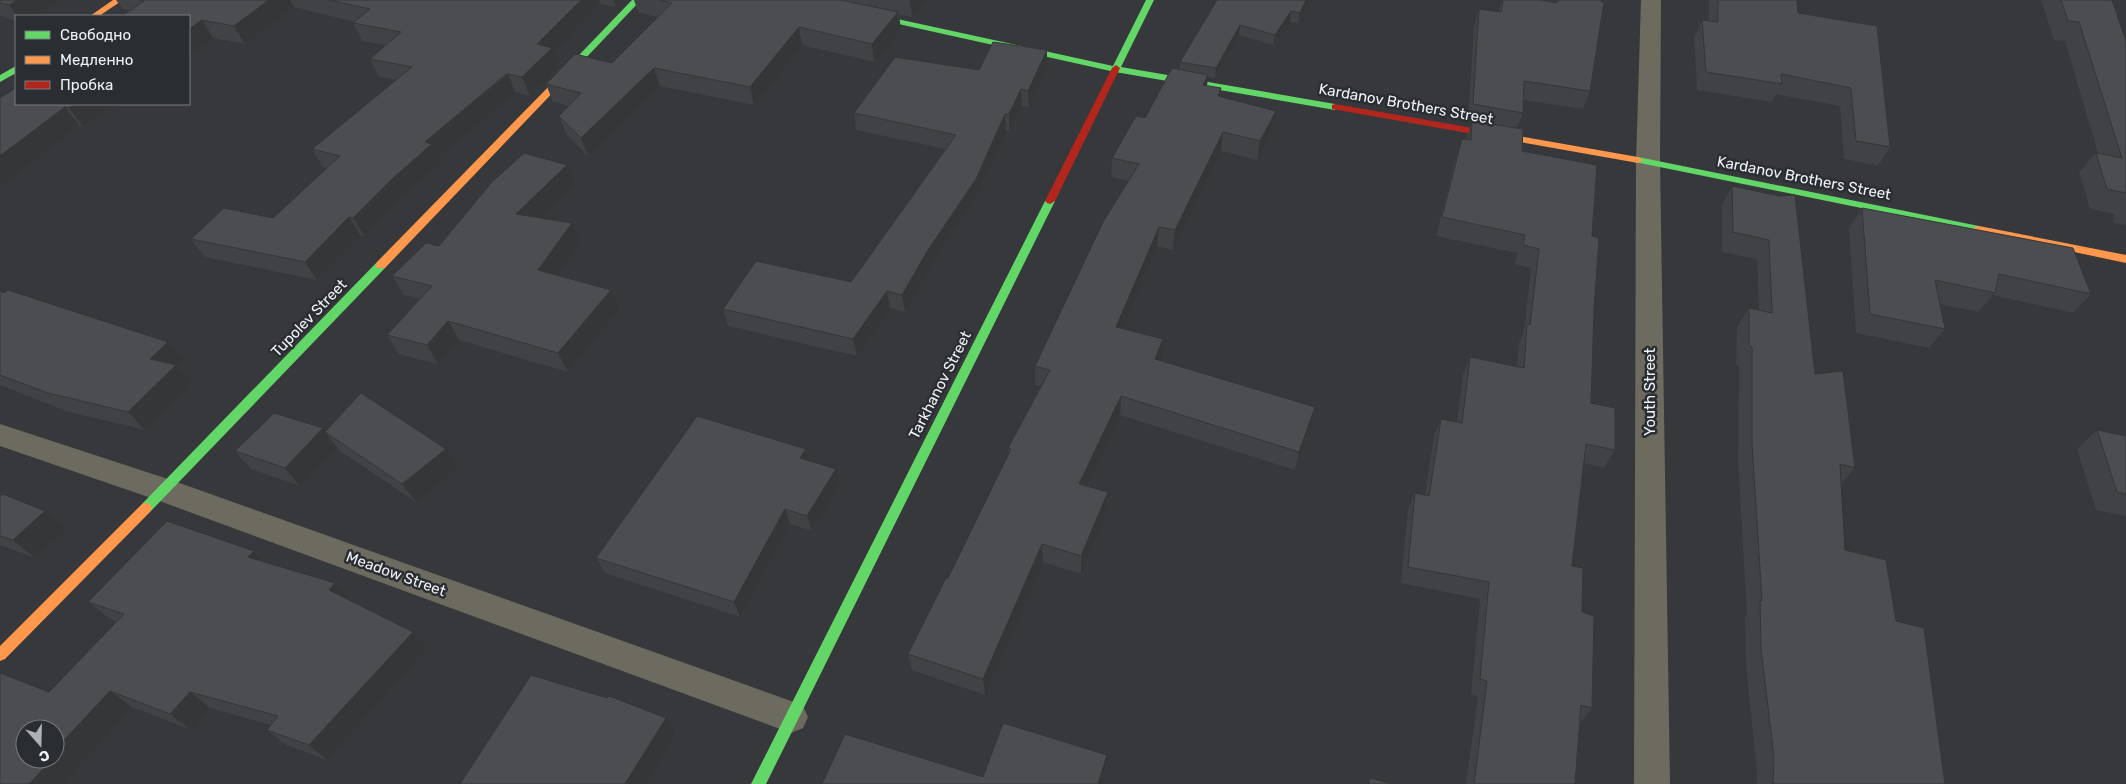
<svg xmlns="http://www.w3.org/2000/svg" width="2126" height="784" font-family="Rubik,sans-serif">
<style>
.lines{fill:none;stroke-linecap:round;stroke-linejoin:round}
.street{fill:#6d6b60;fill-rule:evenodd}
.fast{fill:#63d668;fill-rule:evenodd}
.slow{fill:#ff974d;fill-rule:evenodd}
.jam{fill:#b3261e;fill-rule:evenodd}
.wall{fill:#404245}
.shaded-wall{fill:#343638}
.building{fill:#4b4d50;stroke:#343638}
.labels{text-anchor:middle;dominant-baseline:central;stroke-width:5;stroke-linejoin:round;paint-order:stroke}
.street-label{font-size:15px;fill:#f0f3f6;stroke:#2a2e33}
</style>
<rect width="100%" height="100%" fill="#36383b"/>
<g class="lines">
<!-- street -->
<path class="street" d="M 1641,0 L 1661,0 L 1660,162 L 1670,784 L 1634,784 L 1636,162 Z
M 0,424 L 174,481 L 791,701 L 803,706 L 808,717 L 803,728 L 791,733 L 154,499 L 0,446 Z"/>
<!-- fast -->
<path class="fast" d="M 632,0 L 641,0 L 563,82 L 557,82 L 557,78 Z
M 795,0 L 810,0 L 1113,66 L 1146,0 L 1154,0 L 1121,67 L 1335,104 L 1339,107 L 1335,110 L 1115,72 L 799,2 Z
M 16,66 L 16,73 L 0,82 L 0,75 Z
M 1638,157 L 1979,226 L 1984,229 L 1979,232 L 1635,162 L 1633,160 Z
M 1050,198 L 1055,201 L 766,784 L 751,784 L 1045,201 Z
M 381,261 L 385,262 L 386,265 L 385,268 L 150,512 L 146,513 L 142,512 L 140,508 L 142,504 L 377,262 Z"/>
<!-- slow -->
<path class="slow" d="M 113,0 L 123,0 L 99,16 L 90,16 Z
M 560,77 L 563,78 L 563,82 L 385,268 L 377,268 L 376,265 L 377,262 L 557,78 Z
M 1473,128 L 1638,157 L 1643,160 L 1638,163 L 1470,133 L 1470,129 Z
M 1979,226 L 2126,255 L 2126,263 L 1975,231 L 1974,229 L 1975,227 Z
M 146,503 L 150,504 L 152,508 L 150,512 L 5,659 L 0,661 L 0,646 L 142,504 Z"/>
<!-- jam -->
<path class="jam" d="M 1116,65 L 1120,68 L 1055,201 L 1050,204 L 1047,203 L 1045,201 L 1112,68 Z
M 1335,104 L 1473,128 L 1478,131 L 1473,134 L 1332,109 L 1332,105 Z"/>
</g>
<!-- wall -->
<path class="wall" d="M 0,0 L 33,16 L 16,16 L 16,21 L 0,16 Z
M 116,0 L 624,0 L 616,7 L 600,4 L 554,52 L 559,66 L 530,96 L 515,92 L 513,93 L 439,157 L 441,162 L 403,196 L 364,236 L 360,235 L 317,280 L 205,257 L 191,239 L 273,218 L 327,168 L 323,167 L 312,149 L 396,80 L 379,77 L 370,59 L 385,45 L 362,41 L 353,23 L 355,22 L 294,7 L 245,44 L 213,38 L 189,56 L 189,16 L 129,11 L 123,9 Z
M 634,0 L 926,0 L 912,17 L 899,14 L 901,30 L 874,62 L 802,45 L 754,105 L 660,86 L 588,156 L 566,134 L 559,116 L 568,106 L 553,102 L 546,84 L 612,63 L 658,17 L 638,12 Z
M 1217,0 L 1309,0 L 1298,23 L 1290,22 L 1273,45 L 1239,35 L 1215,78 L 1208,77 L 1207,86 L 1220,97 L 1276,111 L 1272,130 L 1257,160 L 1221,151 L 1173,250 L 1157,246 L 1122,329 L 1163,339 L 1162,358 L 1161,361 L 1310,426 L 1295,470 L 1120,415 L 1086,486 L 1108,492 L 1107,510 L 1081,574 L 1043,562 L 985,695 L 912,670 L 908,654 L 948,578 L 1009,455 L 1008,448 L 1041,386 L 1035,385 L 1035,366 L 1129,181 L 1111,177 L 1112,158 L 1145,118 L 1179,70 L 1180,62 Z
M 1502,0 L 1541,0 L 1556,2 L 1557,0 L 1602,0 L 1590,91 L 1583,109 L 1523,100 L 1523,113 L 1517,128 L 1522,151 L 1592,236 L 1594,310 L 1591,403 L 1615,450 L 1604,468 L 1584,463 L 1572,566 L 1582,612 L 1592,708 L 1580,723 L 1575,784 L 1466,784 L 1478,696 L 1471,694 L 1480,599 L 1401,583 L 1408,510 L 1415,493 L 1425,495 L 1434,436 L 1441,419 L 1457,422 L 1463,375 L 1470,357 L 1517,367 L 1519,343 L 1524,331 L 1531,268 L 1515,264 L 1517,253 L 1436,236 L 1456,157 L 1462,139 L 1466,139 L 1472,123 L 1468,122 L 1474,26 L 1479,9 L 1498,12 Z
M 1709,0 L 1797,0 L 1798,13 L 1877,26 L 1890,147 L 1878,166 L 1844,159 L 1840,106 L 1776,94 L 1772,102 L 1697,90 L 1694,38 L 1702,20 L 1709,21 Z
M 2041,0 L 2112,0 L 2126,41 L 2126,225 L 2113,223 L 2114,214 L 2090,209 L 2079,172 L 2096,153 L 2098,153 L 2065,41 L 2054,40 Z
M 1047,67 L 1029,107 L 1022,106 L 1009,131 L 1006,131 L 977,196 L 930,267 L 905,312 L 890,308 L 857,356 L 728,326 L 723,309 L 851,282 L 945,149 L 856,130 L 854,113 L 979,70 Z
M 16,104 L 117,104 L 83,127 Z
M 575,184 L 540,218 L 580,243 L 557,276 L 611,290 L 619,309 L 568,372 L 459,340 L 438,364 L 399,354 L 387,335 L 420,299 L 404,295 L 392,276 Z
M 1732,186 L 1779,196 L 1815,374 L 1855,468 L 1841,484 L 1845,550 L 1896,621 L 1945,784 L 1757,784 L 1757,771 L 1746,666 L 1745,617 L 1747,615 L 1738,462 L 1739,365 L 1736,365 L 1737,327 L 1749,308 L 1759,310 L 1757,259 L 1722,252 L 1722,205 Z
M 1862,208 L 2091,294 L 2073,313 L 1993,295 L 1978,312 L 1940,304 L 1945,329 L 1929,348 L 1856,333 L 1849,228 Z
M 0,291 L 183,360 L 177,367 L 191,383 L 145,430 L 66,411 L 0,385 Z
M 2097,430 L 2126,436 L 2126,516 L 2096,510 L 2077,449 Z
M 326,432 L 458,467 L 416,502 L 340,451 L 337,447 L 300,486 L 251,469 L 235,451 Z
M 839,485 L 812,531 L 790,524 L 740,617 L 605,573 L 596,558 Z
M 0,496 L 45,511 L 66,529 L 35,558 L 0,545 Z
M 254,551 L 265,562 L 350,601 L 413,632 L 427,649 L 327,760 L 286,745 L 267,730 L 271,725 L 210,708 L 191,730 L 132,707 L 66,780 L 70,782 L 0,784 L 49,692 L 117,622 L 110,619 L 88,602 Z"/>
<!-- shaded-wall -->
<path class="shaded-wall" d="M 17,0 L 60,0 L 33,16 L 17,16 L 9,5 Z
M 269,0 L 290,0 L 294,7 L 245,44 L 234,26 Z
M 581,0 L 599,0 L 600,4 L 554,52 L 559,66 L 530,96 L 522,77 L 537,44 Z
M 614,0 L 624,0 L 616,7 Z
M 910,0 L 926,0 L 912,17 Z
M 1306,0 L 1309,0 L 1298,23 L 1300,13 Z
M 1291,11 L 1290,22 L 1273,45 L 1275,35 Z
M 898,12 L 901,30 L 874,62 L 872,44 Z
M 202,20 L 213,38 L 189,56 L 189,29 Z
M 1240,25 L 1239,35 L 1215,78 L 1216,68 Z
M 799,27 L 802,45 L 754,105 L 750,87 Z
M 1047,50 L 1047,67 L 1029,107 L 1028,91 Z
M 654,68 L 660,86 L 588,156 L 581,138 Z
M 508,74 L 515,92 L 439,157 L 441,162 L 403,196 L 364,236 L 353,218 L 425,142 Z
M 1208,75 L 1206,94 L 1203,85 Z
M 1021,89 L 1022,106 L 1009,131 L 1009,114 Z
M 76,104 L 117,104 L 83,127 L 69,108 Z
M 65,107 L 79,125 L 0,186 L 0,156 Z
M 1276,111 L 1272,130 L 1257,160 L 1260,141 Z
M 1005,114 L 1006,131 L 977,196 L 930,267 L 905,312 L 902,295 Z
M 1223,132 L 1221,151 L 1173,250 L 1175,230 Z
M 567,165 L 575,184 L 525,234 L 516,214 Z
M 349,217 L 360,235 L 317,280 L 305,262 Z
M 572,223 L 580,243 L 547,290 L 538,270 Z
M 1159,227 L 1157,246 L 1115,346 L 1116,327 Z
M 611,290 L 619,309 L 568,372 L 558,353 Z
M 887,291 L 890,308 L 857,356 L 853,339 Z
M 448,321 L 459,340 L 438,364 L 427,345 Z
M 1163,339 L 1162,358 L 1154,378 L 1155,359 Z
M 168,342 L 183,360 L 177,367 L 191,383 L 145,430 L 128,412 L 150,359 Z
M 1121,396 L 1120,415 L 1079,502 L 1079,484 Z
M 1315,407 L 1310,426 L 1295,470 L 1299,452 Z
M 323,428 L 328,434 L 325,432 L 337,447 L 300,486 L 285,468 Z
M 446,449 L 458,467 L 416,502 L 402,484 Z
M 806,449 L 810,465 L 800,458 Z
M 836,469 L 839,485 L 812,531 L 807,516 Z
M 1108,492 L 1107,510 L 1081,574 L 1081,556 Z
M 785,509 L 790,524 L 740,617 L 734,602 Z
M 45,511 L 66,529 L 35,558 L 13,540 Z
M 1042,544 L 1043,562 L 985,695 L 983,679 Z
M 254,551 L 271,569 L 248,557 Z
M 335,583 L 350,601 L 329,590 Z
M 413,632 L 427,649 L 327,760 L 309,745 Z
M 110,691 L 132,707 L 66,780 L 70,782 L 68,784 L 29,784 L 41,765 L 46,759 L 55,759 L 55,750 Z
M 190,692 L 210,708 L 191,730 L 170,714 Z
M 666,718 L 675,733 L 645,784 L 625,784 Z
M 1107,755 L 1106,769 L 1101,784 L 1098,784 Z"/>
<!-- building -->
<path class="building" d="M 0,0 L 17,0 L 9,5 L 0,3 Z
M 140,0 L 269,0 L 234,26 L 202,20 L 189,29 L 189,16 L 122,16 L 144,1 Z
M 329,0 L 581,0 L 537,44 L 552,48 L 522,77 L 508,74 L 505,75 L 425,142 L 432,144 L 393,178 L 353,218 L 349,217 L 305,262 L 191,239 L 224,208 L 273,218 L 340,156 L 312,149 L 412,67 L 370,59 L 401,32 L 353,23 L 370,9 Z
M 659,0 L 841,0 L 898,12 L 872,44 L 799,27 L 750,87 L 654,68 L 581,138 L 559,116 L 581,93 L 546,84 L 575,54 L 612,63 L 672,3 Z
M 1217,0 L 1306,0 L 1300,13 L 1291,11 L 1275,35 L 1240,25 L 1216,68 L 1180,62 Z
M 1503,0 L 1541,0 L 1557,3 L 1558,0 L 1602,0 L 1601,2 L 1604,2 L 1590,91 L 1524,81 L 1523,113 L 1473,104 L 1479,9 L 1501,12 Z
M 1718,0 L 1797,0 L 1798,13 L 1877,26 L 1890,147 L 1856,141 L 1851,88 L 1781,74 L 1782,84 L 1706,72 L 1702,20 L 1718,22 Z
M 2061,0 L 2112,0 L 2126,41 L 2126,193 L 2107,189 L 2096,153 L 2122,158 L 2079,22 L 2068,21 Z
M 993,42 L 1047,50 L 1028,91 L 1021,89 L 1009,114 L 1005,114 L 976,179 L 928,250 L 902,295 L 887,291 L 853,339 L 723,309 L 756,261 L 851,282 L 956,135 L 854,113 L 895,57 L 979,70 Z
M 1172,68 L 1208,75 L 1203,85 L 1221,88 L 1218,96 L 1276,111 L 1260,141 L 1223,132 L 1175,230 L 1159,227 L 1116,327 L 1163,339 L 1155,359 L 1315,407 L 1299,452 L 1121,396 L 1079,484 L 1108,492 L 1081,556 L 1042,544 L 983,679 L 908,654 L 946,578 L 948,578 L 1011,449 L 1008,448 L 1050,370 L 1035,366 L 1103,222 L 1139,164 L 1112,158 L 1136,116 L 1145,118 Z
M 16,88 L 16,104 L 76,104 L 69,108 L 65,107 L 0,156 L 0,98 Z
M 1472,121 L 1523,129 L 1522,151 L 1597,165 L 1592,236 L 1599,238 L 1594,310 L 1591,403 L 1615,408 L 1615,450 L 1586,444 L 1572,566 L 1583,568 L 1582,612 L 1594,616 L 1592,708 L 1581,705 L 1575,784 L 1474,784 L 1487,681 L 1480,679 L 1489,582 L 1408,567 L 1415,493 L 1429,496 L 1441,419 L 1462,423 L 1470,357 L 1524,368 L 1527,324 L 1530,325 L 1539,249 L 1523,245 L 1525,235 L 1442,217 L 1462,139 L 1471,140 Z
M 524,153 L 567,165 L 516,214 L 572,223 L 538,270 L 611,290 L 558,353 L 448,321 L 427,345 L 387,335 L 432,286 L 392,276 L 426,243 L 439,246 L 491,183 Z
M 1732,186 L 1779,196 L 1795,195 L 1815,374 L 1843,371 L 1855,468 L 1840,464 L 1845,550 L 1886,560 L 1896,621 L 1924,628 L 1945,784 L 1773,784 L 1774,757 L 1761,649 L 1760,600 L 1762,601 L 1752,444 L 1752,347 L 1749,346 L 1749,308 L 1772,313 L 1769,240 L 1733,232 Z
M 1862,208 L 2073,248 L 2091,294 L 1999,274 L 1995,293 L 1935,280 L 1945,329 L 1870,314 Z
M 8,290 L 168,342 L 150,359 L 176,365 L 128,412 L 48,393 L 0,375 L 0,291 L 4,293 Z
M 361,393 L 446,449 L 402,484 L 325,432 Z
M 274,413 L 323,428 L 285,468 L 235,451 Z
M 697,416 L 806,449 L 800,458 L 836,469 L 807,516 L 785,509 L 734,602 L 596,558 Z
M 2097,430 L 2126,436 L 2126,494 L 2117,492 Z
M 3,494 L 45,511 L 13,540 L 0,536 L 0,496 Z
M 167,521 L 254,551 L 248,557 L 335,583 L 329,590 L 413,632 L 309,745 L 267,730 L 278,716 L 190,692 L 170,714 L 110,691 L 55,750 L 55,729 L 25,729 L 25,759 L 46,759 L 41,765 L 45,767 L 29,784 L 0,784 L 0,673 L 49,692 L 124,614 L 88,602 Z
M 531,675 L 607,698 L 609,696 L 666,718 L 625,784 L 460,784 Z
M 1003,723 L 1107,755 L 1098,784 L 822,784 L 845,734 L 983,777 Z
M 1370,778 L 1392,784 L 1369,784 Z"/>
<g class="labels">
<!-- street labels -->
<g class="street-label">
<text transform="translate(1406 104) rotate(10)">Kardanov Brothers Street</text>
<text transform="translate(1804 178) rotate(11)">Kardanov Brothers Street</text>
<text transform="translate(309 318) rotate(-46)">Tupolev Street</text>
<text transform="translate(940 385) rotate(-63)">Tarkhanov Street</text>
<text transform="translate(1650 392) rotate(-90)">Youth Street</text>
<text transform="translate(396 574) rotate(20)">Meadow Street</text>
</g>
</g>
<!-- legend -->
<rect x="15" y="15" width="175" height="90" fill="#2a2e33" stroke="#797d81"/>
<rect x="25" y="31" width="25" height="8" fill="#63d668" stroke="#797d81"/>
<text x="60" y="40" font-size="15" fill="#f0f3f6">Свободно</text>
<rect x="25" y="56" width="25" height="8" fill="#ff974d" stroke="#797d81"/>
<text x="60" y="65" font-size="15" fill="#f0f3f6">Медленно</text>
<rect x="25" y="81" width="25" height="8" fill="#b3261e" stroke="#797d81"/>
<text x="60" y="90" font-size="15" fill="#f0f3f6">Пробка</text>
<!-- north arrow -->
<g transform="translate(40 744) rotate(160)"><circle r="24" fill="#2a2e33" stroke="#797d81"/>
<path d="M0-4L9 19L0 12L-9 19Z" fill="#afb2b5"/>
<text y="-8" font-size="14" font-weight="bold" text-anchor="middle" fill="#f0f3f6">С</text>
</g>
</svg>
